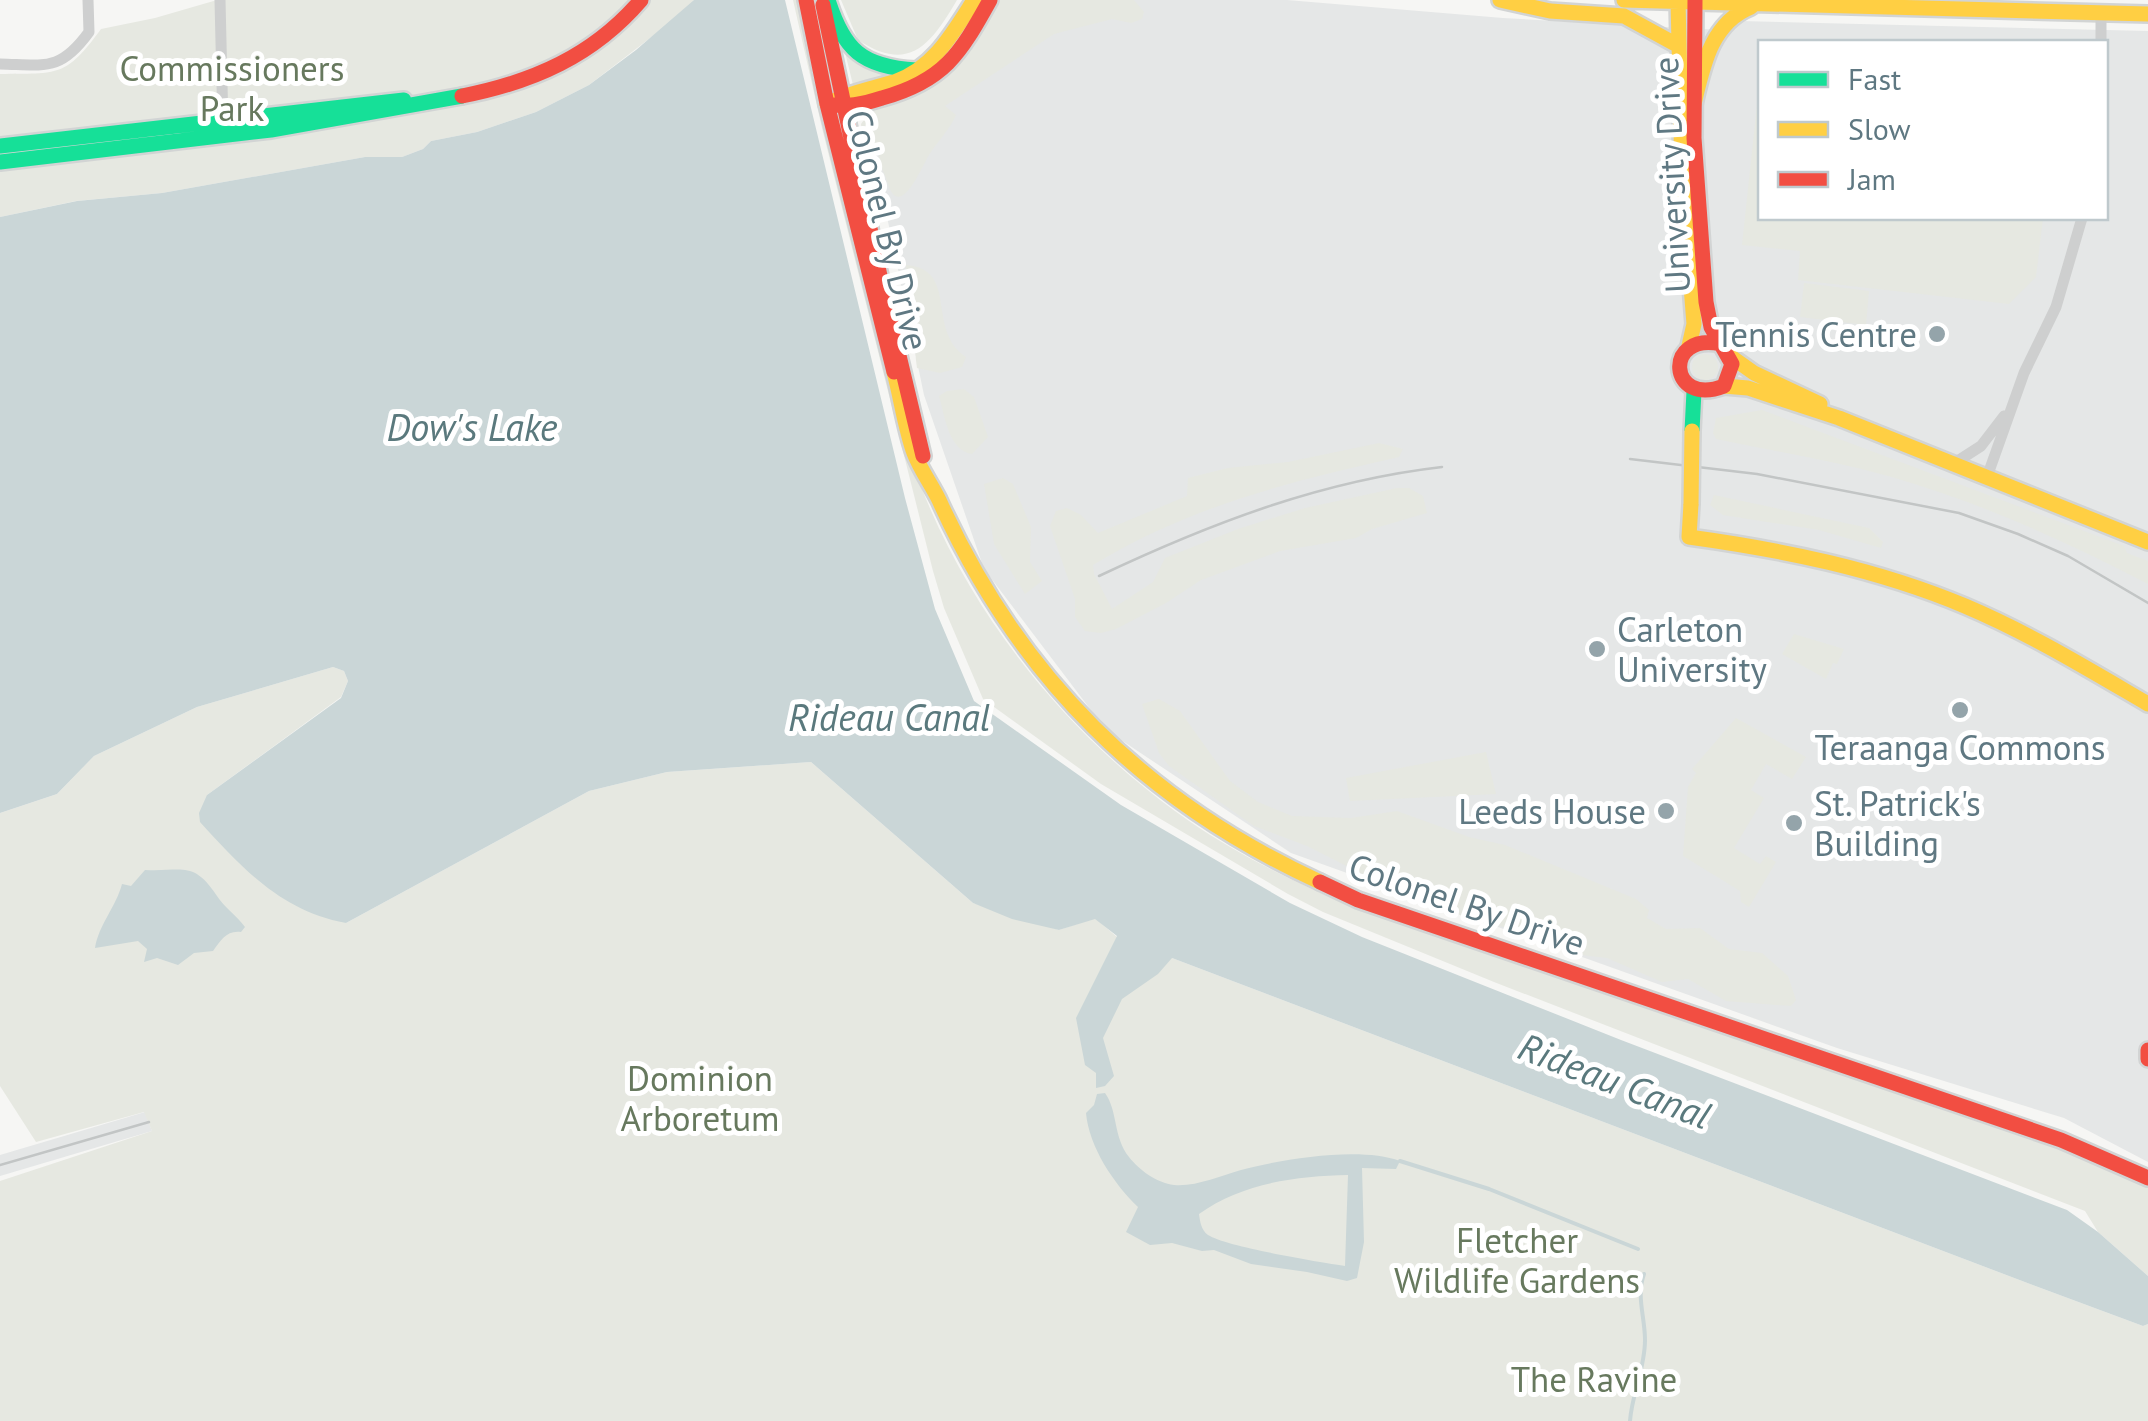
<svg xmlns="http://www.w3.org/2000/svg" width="2148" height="1421" font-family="'PT Sans',sans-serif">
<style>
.built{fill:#e5e7e7;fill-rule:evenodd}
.green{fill:#e6e8e1}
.water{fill:#cad6d7;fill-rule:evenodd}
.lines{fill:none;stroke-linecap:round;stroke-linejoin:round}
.stream{stroke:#cad6d7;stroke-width:4}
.fast-casing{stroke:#d2d4d4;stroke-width:20}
.slow-casing{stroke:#d2d4d4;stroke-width:20}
.jam-casing{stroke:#d2d4d4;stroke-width:20}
.street{stroke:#cecfcf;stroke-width:11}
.fast{stroke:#16e098;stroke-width:15}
.slow{stroke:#ffcf43;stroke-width:15}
.jam{stroke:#f24e42;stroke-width:15}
.tram{stroke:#c2c5c5;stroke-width:2.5}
.slow-bridge-casing{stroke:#d2d4d4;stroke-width:20;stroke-linecap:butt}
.slow-bridge{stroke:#ffcf43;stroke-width:15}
.poi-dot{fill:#94a4aa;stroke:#fff;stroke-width:4}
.labels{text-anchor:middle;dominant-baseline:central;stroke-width:10;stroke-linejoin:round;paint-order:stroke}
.park-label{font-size:35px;fill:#67795e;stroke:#fff}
.street-label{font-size:35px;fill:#5f7882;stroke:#fff}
.poi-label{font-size:35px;fill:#5f7882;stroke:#fff;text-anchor:end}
.water-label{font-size:38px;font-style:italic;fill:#5a797d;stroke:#fff}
</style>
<rect width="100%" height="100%" fill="#f6f6f4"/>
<!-- built -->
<path class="built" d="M 1134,0 L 1287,0 L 1503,18 L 1721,30 L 1741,21 L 2148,31 L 2148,1162 L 2064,1118 L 1837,1048 L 1291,853 L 1106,730 L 984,569 L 924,395 L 868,125 L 1091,7 ZM 1760,42 L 2106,42 L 2106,218 L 1760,218 Z
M 145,1112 L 152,1131 L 0,1176 L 0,1155 Z"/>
<!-- green -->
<path class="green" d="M 217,0 L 694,0 L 684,12 L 589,85 L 536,112 L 477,132 L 431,141 L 423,149 L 402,157 L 365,157 L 162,193 L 76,201 L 0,217 L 0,74 C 59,73 65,78 101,29 L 155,18 Z
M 793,0 L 800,0 C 807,82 835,165 855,244 C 873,318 888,393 913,465 C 961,602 1058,726 1175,811 C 1224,847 1278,874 1334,899 L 2051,1145 L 2148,1188 L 2148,1276 L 2098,1232 L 2085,1211 L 1494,982 L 1323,912 L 1288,894 L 1101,784 L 983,699 L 944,608 L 933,571 L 822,128 Z
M 841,0 L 957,0 C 931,44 910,74 858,40 Z
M 997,0 L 1134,0 L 1144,12 L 1142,19 L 1131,23 L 1112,19 L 1054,34 L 945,106 L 956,115 C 950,129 938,141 929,155 C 923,164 900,222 888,184 C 885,173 879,166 879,154 L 865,162 L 861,124 L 871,110 Z
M 845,52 L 895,74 L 853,85 Z
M 1760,76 L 1760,218 L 2043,218 L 2036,277 L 2009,304 L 1798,280 L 1800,251 L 1742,245 Z
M 906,265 C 960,269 925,330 966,357 L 962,367 L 940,373 L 917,368 C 913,345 917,321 913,298 C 910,286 906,277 906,265 Z
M 1804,283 L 1869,291 L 1866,325 L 1800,317 Z
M1692 367a13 13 0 1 1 26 0a13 13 0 1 1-26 0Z
M 964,389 L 974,397 L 988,437 L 972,454 C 948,450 945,416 939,396 L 947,391 Z
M 1762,410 L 2124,546 L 2127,553 L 2148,561 L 2148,584 C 2066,541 1977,501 1888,476 C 1831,460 1773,451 1716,439 L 1713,433 L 1716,418 Z
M 1379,443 L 1403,449 L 1399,457 C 1291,481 1188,507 1093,565 L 1094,574 L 1112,609 L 1153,582 L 1165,558 L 1238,529 L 1305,508 L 1397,488 L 1409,488 L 1423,496 L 1427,513 L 1372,529 L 1356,538 L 1280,551 L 1201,580 L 1166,603 L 1116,629 L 1101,633 L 1085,631 L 1075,617 L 1075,599 L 1050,526 L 1056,511 L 1067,508 L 1081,515 L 1098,533 L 1187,496 L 1188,478 L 1228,468 L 1288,462 Z
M 1003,478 L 1013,484 L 1031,527 L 1030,562 L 1042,581 L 1025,594 L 994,544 L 984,484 Z
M 1714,495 L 1869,528 L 1883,542 L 1881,548 L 1819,530 L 1723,515 L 1710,505 Z
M 1794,634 L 1844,649 L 1837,664 L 1833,663 L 1826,679 L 1782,654 Z
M 333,667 L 344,671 L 348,681 L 341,697 L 207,795 L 346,923 L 589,791 L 667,772 L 811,762 L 973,903 L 1059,930 L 1095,918 L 1117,937 L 1172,958 L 2030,1284 L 2143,1326 L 2148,1324 L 2148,1421 L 0,1421 L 0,1181 L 152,1131 L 144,1112 L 36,1142 L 0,1086 L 0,813 L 57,794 L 94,756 L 197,707 Z
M 1159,699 L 1180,711 L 1230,781 L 1258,802 L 1292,816 L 1351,818 L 1397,811 L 1469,837 L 1505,845 L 1636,899 L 1649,910 L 1647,918 L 1666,929 L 1700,928 L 1729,949 L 1762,953 L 1788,976 L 1796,1000 L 1791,1006 L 1726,1001 L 1688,979 L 1662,982 L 1607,958 L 1582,955 L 1492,923 L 1468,919 L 1423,897 L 1392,889 L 1307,846 L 1254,826 L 1169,766 L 1159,753 L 1142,704 Z
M 1736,718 L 1806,757 L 1792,779 L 1766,764 L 1751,790 L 1764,798 L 1734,848 L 1760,864 L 1766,856 L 1776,862 L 1749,907 L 1741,902 L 1740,891 L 1683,856 L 1688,787 L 1696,773 L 1692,769 Z
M 1486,752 L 1496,794 L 1350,801 L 1346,778 Z"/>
<!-- water -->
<path class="water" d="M 694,0 L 785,0 L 905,498 L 935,609 L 974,701 L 1121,805 L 1290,903 L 1362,937 L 1621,1040 L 2067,1210 L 2098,1232 L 2148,1276 L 2148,1324 L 2143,1326 L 2030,1284 L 1172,958 L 1158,974 L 1122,999 L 1103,1038 L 1114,1076 L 1105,1086 L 1096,1088 L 1096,1073 L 1085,1065 L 1076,1018 L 1117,936 L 1095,919 L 1059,930 L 1012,919 L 973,903 L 811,762 L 667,772 L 589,791 L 346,923 C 281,911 243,869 200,822 L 199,813 L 207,795 L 341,698 L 348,681 L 344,671 L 333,667 L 197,707 L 94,756 L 57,794 L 0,813 L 0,217 L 77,201 L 162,193 L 365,157 L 402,157 L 423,149 L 431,141 L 477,132 L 536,112 L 589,85 L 636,50 Z
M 145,870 C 183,872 193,860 217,896 C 224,907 237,916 245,927 L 241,932 C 227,930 221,940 213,951 L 194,953 L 178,965 L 157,958 L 144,962 L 147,949 L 138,941 L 95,948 C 99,924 116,907 122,884 L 131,886 Z
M 1105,1093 C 1118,1111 1113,1137 1129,1157 C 1139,1170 1157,1183 1174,1185 C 1195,1187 1220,1176 1241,1170 C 1283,1159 1360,1146 1400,1161 L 1396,1169 L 1362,1168 L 1364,1242 L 1357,1278 L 1347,1281 L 1307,1272 L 1251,1264 L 1214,1250 L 1202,1251 L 1172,1243 L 1150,1245 L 1126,1232 L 1138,1207 C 1114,1184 1089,1147 1086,1113 L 1094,1105 L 1097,1094 ZM 1348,1175 L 1345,1266 C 1319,1262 1227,1247 1208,1235 C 1201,1230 1200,1221 1199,1214 C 1242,1183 1297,1176 1348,1175 Z"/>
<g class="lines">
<!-- stream -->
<path class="stream" d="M 1400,1161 L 1489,1189 L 1638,1249
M 1630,1421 C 1632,1393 1645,1369 1645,1340 C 1645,1317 1636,1296 1644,1274"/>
<defs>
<path id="fast" d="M 828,0 C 844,50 862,67 916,70
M 0,146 L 404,100
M 0,162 L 271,130 L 462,96
M 1692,431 L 1694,391"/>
<path id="slow" d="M 1500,0 L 1550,11 L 1624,16 L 1677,45
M 1624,0 L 2148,14
M 1678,0 L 1682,172 L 1694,324 L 1689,346
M 827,104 C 848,93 871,89 894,82 C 933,69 953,33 974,0
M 1694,104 C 1703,66 1711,23 1751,7
M 1730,356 L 1754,373 L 1820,404
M 894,372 C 901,398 905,428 914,453 C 920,469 931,484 939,500 C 1019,677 1144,801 1320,882
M 1724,386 L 1748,388 L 1839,418 L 2148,542
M 1691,504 L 1689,537 C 1783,550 1877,569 1965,606 C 2029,633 2088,669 2148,704"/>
<path id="jam" d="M 806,0 L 827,104 L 894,372
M 1695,0 L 1694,138 L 1706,302 L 1711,327 L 1732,364 L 1724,386 C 1668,408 1663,331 1721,344
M 823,5 L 880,276 L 923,456
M 462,96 C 533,82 593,56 641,0
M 827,104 C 846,108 863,104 882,98 C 944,81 960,54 990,0
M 1320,882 L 1358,900 L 2061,1140 L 2148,1178
M 2148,1050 L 2148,1059"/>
</defs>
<!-- fast casing -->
<use href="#fast" class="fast-casing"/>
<!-- slow casing -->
<use href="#slow" class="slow-casing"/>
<!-- jam casing -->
<use href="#jam" class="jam-casing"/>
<!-- street -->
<path class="street" d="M 220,0 L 223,126
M 2101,42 L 2101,13
M 0,64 C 45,65 60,72 89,32 L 88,0
M 1953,464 L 1981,446 L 2004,416
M 1987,477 L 2024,373 L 2056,307 L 2082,218"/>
<!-- fast -->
<use href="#fast" class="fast"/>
<!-- slow -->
<use href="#slow" class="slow"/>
<!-- jam -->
<use href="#jam" class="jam"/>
<!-- tram -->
<path class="tram" d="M 1630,459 L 1757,474 L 1959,513 L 2018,534 L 2068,556 L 2148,603
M 1099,576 C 1209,524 1320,481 1442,467
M 0,1165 L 149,1122"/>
<defs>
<path id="slow-bridge" d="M 1691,504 L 1692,431"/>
</defs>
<!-- slow-bridge casing -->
<use href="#slow-bridge" class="slow-bridge-casing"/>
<!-- slow-bridge -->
<use href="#slow-bridge" class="slow-bridge"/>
</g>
<!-- markers -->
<g class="poi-dot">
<circle cx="1937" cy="334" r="10"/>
<circle cx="1597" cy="649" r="10"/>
<circle cx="1960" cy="710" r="10"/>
<circle cx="1666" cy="811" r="10"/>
<circle cx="1794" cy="823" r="10"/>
</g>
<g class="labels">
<!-- park labels -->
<g class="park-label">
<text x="232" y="68">Commissioners<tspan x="232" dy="40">Park</tspan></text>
<text x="700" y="1078">Dominion<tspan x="700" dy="40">Arboretum</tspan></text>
<text x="1517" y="1240">Fletcher<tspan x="1517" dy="40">Wildlife Gardens</tspan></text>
<text x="1594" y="1379">The Ravine</text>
</g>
<!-- street labels -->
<g class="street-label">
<text transform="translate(1671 175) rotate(-93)">University Drive</text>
<text transform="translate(888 230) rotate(76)">Colonel By Drive</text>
<text transform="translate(1467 904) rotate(19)">Colonel By Drive</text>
</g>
<!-- poi labels -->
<g class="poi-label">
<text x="1917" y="334">Tennis Centre</text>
<text x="1617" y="629" text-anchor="start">Carleton<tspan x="1617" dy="40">University</tspan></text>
<text x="1960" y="747" text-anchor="middle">Teraanga Commons</text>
<text x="1814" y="803" text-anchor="start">St. Patrick's<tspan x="1814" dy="40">Building</tspan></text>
<text x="1646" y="811">Leeds House</text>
</g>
<!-- water labels -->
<g class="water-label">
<text x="472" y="426">Dow's Lake</text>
<text x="889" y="716">Rideau Canal</text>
<text transform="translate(1615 1080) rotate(21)">Rideau Canal</text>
</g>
</g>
<!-- legend -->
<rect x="1758" y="40" width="350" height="180" fill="#ffffff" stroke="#bfc9cd" stroke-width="2.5"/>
<rect x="1778" y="72" width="50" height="15" fill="#16e098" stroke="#bfc9cd" stroke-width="2.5"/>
<text x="1848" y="90" font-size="30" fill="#5f7882">Fast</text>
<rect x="1778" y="122" width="50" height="15" fill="#ffcf43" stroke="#bfc9cd" stroke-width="2.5"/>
<text x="1848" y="140" font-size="30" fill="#5f7882">Slow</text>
<rect x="1778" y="172" width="50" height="15" fill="#f24e42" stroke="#bfc9cd" stroke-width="2.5"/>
<text x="1848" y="190" font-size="30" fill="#5f7882">Jam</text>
</svg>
